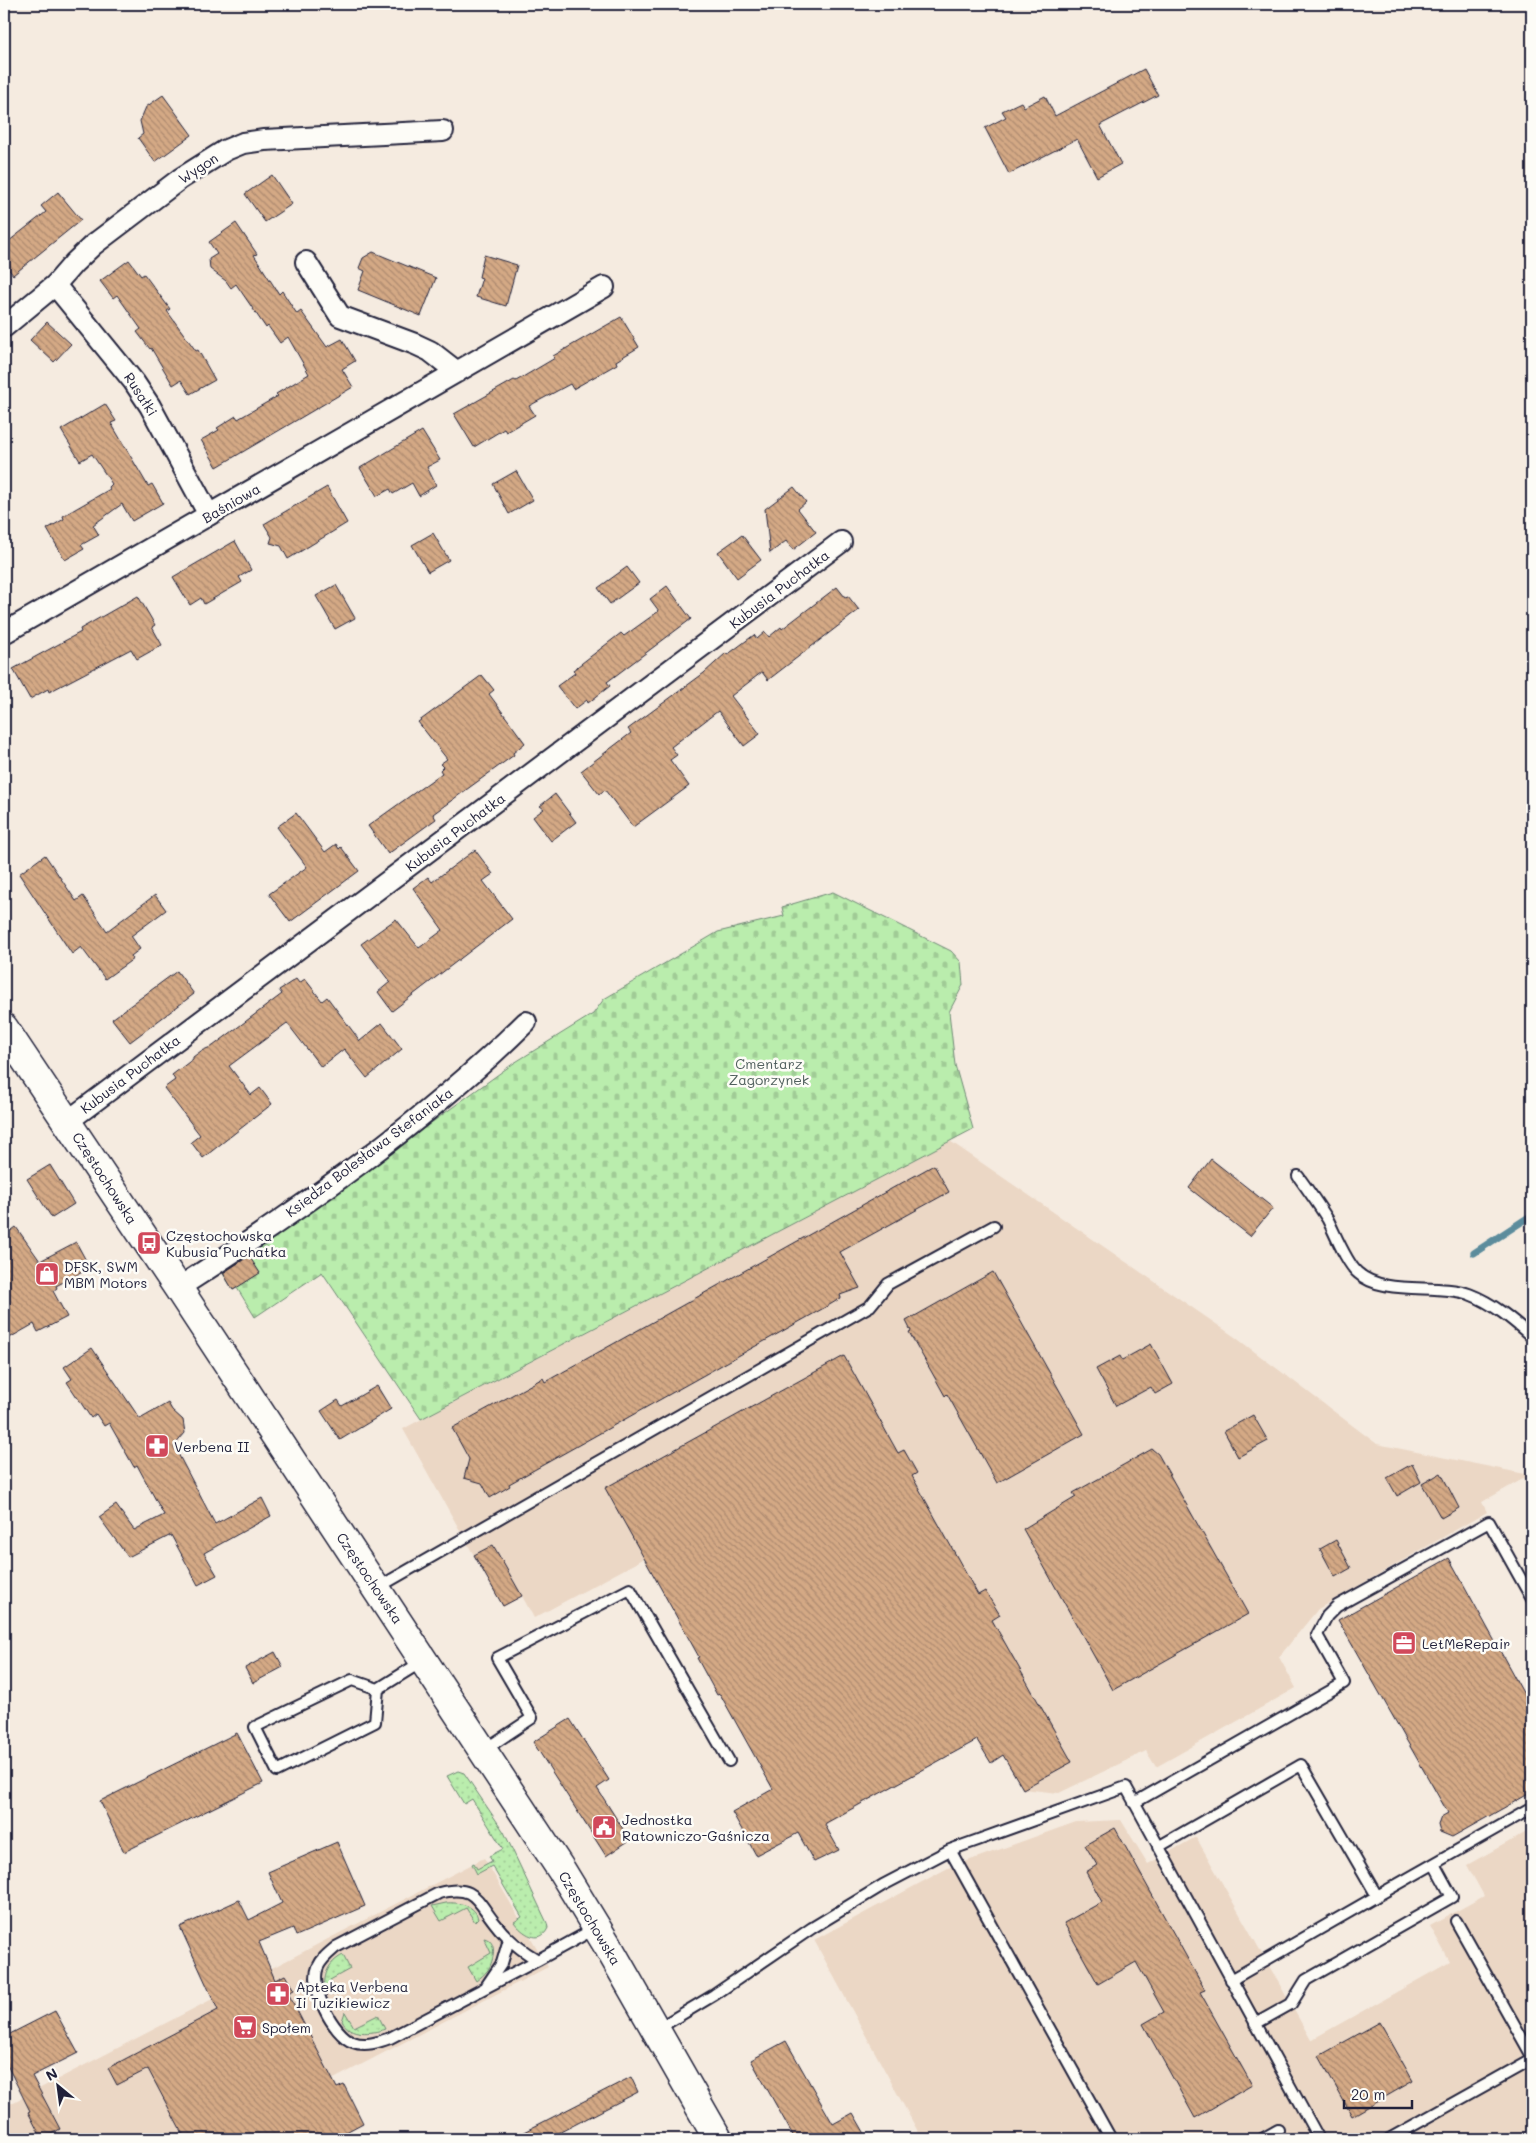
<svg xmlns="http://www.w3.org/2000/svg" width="1536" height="2143" font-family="Mali,sans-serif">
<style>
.built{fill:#ebd7c5}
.grass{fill:url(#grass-dots);stroke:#6e8874}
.cemetery{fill:url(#cemetery-stones);stroke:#6e8874}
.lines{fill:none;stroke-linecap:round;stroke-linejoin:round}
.stream{stroke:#5c8c9c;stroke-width:7}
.building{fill:url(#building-back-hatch);stroke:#22223b}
.lane-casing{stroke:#22223b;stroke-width:14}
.street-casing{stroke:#22223b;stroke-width:24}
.secondary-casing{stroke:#22223b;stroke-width:31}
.lane{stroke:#fdfcf7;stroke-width:10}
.street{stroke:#fdfcf7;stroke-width:20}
.secondary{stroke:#fdfcf7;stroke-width:28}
.labels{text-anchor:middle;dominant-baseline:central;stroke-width:5;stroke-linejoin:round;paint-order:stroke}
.street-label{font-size:14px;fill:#22223b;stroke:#fdfcf7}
.park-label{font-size:14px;fill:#505f5d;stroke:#fdfcf7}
.poi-label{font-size:14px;fill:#22223b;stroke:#fdfcf7;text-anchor:start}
</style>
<defs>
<pattern id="grass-dots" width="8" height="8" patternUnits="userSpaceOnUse" patternTransform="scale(1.25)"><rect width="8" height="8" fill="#baedad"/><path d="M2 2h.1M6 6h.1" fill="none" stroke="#a0cb96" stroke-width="1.8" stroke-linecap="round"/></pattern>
<pattern id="cemetery-stones" width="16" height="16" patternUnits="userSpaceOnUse" patternTransform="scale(1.25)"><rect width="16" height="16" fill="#baedad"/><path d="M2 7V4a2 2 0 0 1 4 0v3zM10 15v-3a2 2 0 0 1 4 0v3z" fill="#a0cb96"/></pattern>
<pattern id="building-back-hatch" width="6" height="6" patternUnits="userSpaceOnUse" patternTransform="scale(1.25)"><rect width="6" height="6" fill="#d4a985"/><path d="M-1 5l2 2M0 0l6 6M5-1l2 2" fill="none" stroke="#ac896e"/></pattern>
</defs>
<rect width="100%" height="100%" fill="#f5ebe0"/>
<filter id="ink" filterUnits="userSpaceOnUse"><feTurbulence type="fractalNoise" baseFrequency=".02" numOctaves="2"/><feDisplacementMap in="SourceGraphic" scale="10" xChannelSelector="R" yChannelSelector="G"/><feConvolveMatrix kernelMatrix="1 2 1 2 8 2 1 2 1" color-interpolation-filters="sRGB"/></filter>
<g filter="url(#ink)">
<!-- built -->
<path class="built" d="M 950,1141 L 1235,1337 L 1377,1444 L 1530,1475 L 1482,1502 L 1487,1512 L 1318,1609 L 1279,1657 L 1296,1688 L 1156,1767 L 1146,1751 L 1059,1793 L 1023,1789 L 1003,1756 L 991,1763 L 976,1740 L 825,1825 L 669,1545 L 534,1618 L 522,1596 L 503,1607 L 403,1429 Z
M 1121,1820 L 1148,1864 L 1196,1837 L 1311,2040 L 1450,1962 L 1430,1926 L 1484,1896 L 1467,1865 L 1532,1829 L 1532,2139 L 922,2139 L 814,1940 L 948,1868 L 1076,1822 Z
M 484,1858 L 548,1967 L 219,2139 L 4,2139 L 4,2107 Z"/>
<!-- grass -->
<path class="grass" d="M 458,1771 L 464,1773 L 504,1832 L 547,1923 L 548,1928 C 540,1946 522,1933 514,1922 L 522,1917 L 492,1866 L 477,1874 L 472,1864 L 474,1863 L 477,1869 L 492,1861 L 489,1856 L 503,1849 L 472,1799 L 464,1804 L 447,1776 Z
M 446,1903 C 458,1902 476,1905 478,1919 L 475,1922 L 466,1908 L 441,1921 L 432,1906 Z
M 484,1938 C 498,1941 494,1960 488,1970 C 485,1974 480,1978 476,1981 L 468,1967 L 491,1953 Z
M 343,1955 L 350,1969 L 330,1980 L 337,1994 L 331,1995 L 325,1990 C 323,1974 329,1962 343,1955 Z
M 345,2012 L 354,2027 L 378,2015 L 385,2029 C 372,2034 349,2036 342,2021 Z"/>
<!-- cemetery -->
<path class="cemetery" d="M 833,892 L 951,951 L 961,962 L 963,985 L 949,1012 L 955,1065 L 973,1129 L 421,1419 L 322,1272 L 255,1317 L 237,1288 L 233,1290 L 222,1272 L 248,1255 L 514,1063 L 593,1014 L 604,999 L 718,932 L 784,916 L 782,907 Z"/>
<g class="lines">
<!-- stream -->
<path class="stream" d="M 1474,1253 L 1532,1215"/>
</g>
<!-- building -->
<path class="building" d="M 1144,69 L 1158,95 L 1100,125 L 1121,164 L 1097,177 L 1077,139 L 1009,174 L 985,128 L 1006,117 L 1002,111 L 1021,102 L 1024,107 L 1045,96 L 1055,116 Z
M 163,95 L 192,135 L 155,162 L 138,138 L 143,134 L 140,121 L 146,107 Z
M 272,175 L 292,204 L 265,222 L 245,194 Z
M 58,192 L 81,220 L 13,275 L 4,263 L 4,245 L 46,212 L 41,206 Z
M 236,223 L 257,254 L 254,255 L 279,294 L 282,291 L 297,314 L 301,311 L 327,347 L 342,339 L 355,361 L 342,369 L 353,387 L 217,467 L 201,440 L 219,430 L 217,428 L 236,416 L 238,419 L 278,396 L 276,394 L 309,374 L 288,337 L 280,343 L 268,326 L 266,328 L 236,284 L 231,288 L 226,281 L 210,269 L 209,259 L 217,254 L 209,242 Z
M 373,252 L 436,278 L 421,316 L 358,290 L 365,271 L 359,268 L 363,258 Z
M 484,255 L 517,265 L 506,306 L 476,297 L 482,278 L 479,277 Z
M 129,260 L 141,276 L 144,274 L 170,309 L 167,311 L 196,351 L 198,350 L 215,380 L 190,394 L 181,380 L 173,385 L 151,348 L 150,349 L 137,332 L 141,329 L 117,295 L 113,298 L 100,281 Z
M 621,317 L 639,347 L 616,361 L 617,364 L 573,389 L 570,384 L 529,406 L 535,415 L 506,432 L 504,429 L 474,447 L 454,414 L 514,380 L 516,381 L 555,358 L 553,356 Z
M 47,322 L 71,344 L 54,362 L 30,340 Z
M 105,404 L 116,421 L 111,423 L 138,469 L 148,486 L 152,484 L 163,503 L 132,521 L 122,504 L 93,525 L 99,535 L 81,545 L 84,549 L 65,560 L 47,529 L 64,519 L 63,516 L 110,489 L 109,487 L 112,484 L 92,454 L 80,461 L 61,430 Z
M 422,431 L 440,460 L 427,467 L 436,485 L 419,496 L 412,483 L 393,494 L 390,489 L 377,496 L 360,468 Z
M 516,471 L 533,500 L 509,514 L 493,484 Z
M 327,487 L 347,523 L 288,559 L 281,546 L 270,543 L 272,537 L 264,524 Z
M 794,487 L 806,502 L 798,509 L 816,532 L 793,550 L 786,541 L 770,553 L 765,509 Z
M 433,533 L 449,560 L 428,572 L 412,545 Z
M 742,535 L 761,560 L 737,578 L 718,552 Z
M 235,541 L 251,570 L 239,577 L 242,582 L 204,604 L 201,598 L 190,605 L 173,577 Z
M 627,567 L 639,583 L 610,604 L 598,588 Z
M 336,585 L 355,618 L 335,629 L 316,596 Z
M 667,586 L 691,619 L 607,682 L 610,686 L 588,703 L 587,700 L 575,709 L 557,686 L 575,673 L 573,670 L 621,633 L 624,636 L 659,611 L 650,599 Z
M 837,587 L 845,597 L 848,596 L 859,610 L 768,680 L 762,672 L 731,696 L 760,734 L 744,746 L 718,711 L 671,747 L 677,755 L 670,760 L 689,786 L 633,827 L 605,790 L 599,794 L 581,771 L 631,733 L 628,729 L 704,673 L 726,653 L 727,655 L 754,635 L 757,639 L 765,632 L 769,637 L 781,627 L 782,629 Z
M 138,596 L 155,625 L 152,627 L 162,645 L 137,659 L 131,649 L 49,692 L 48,689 L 30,699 L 13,669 L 81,632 L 80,629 Z
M 482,675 L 494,690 L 489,694 L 525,743 L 513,753 L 514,755 L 433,814 L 436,819 L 388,854 L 368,826 L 442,773 L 440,770 L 443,767 L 440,764 L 447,759 L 418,722 Z
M 555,794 L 576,822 L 551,841 L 533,817 L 544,809 L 540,806 Z
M 296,813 L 325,852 L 336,844 L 339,849 L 341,847 L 359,871 L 290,922 L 269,894 L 307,867 L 277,827 Z
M 475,850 L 493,874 L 483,881 L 512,919 L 392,1011 L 378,992 L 390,982 L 361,944 L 396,919 L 419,948 L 443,930 L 413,888 L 428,877 L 432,882 Z
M 45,855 L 76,901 L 83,896 L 107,931 L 155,895 L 166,910 L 131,936 L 140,949 L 131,956 L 133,959 L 105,979 L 81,947 L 72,954 L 19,874 Z
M 177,971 L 194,994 L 130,1042 L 112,1019 Z
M 296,979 L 299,983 L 305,979 L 322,1001 L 327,997 L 360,1041 L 382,1023 L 402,1049 L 367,1078 L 344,1049 L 321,1067 L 287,1023 L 229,1066 L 251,1095 L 260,1088 L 272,1104 L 203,1158 L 191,1142 L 200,1135 L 164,1088 L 175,1080 L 172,1075 L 193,1059 L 193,1057 L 201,1051 L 213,1046 L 282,994 L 279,990 Z
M 1211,1159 L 1273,1208 L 1250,1236 L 1189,1188 Z
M 50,1165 L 74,1204 L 52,1218 L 27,1179 Z
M 934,1165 L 949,1192 L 840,1252 L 860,1288 L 840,1295 L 841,1298 L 831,1304 L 509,1484 L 510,1486 L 490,1498 L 482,1483 L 464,1478 L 469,1459 L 452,1428 L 543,1378 L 545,1382 Z
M 16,1227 L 40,1261 L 76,1242 L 90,1268 L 56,1286 L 57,1288 L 53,1291 L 67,1317 L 38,1332 L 34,1324 L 4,1341 L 4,1236 Z
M 249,1256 L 260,1273 L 233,1290 L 223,1273 Z
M 993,1272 L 1084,1434 L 997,1483 L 947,1394 L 945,1396 L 935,1378 L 909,1332 L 911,1331 L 906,1321 Z
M 1151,1344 L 1173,1384 L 1155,1394 L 1151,1387 L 1116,1406 L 1096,1369 L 1120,1356 L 1122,1360 Z
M 92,1348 L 140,1419 L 168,1403 L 172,1410 L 183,1420 L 185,1433 L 174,1446 L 215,1524 L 262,1498 L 271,1516 L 204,1553 L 217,1575 L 198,1585 L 171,1535 L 128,1557 L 99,1517 L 116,1505 L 134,1530 L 164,1515 L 137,1465 L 134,1467 L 109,1423 L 104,1426 L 96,1414 L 91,1418 L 67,1382 L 72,1379 L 64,1367 Z
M 844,1356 L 898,1453 L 904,1450 L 917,1473 L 912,1476 L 978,1595 L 985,1591 L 1000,1615 L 992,1620 L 1072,1762 L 1023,1789 L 1003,1755 L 991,1763 L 977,1740 L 826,1823 L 825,1825 L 839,1850 L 814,1862 L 798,1833 L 756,1855 L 732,1812 L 773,1789 L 720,1694 L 717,1695 L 697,1658 L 699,1657 L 605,1488 Z
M 377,1386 L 391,1409 L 340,1440 L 321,1411 L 338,1400 L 342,1406 Z
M 1253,1415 L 1268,1441 L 1238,1457 L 1224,1431 Z
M 1152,1449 L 1158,1454 L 1248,1614 L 1113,1690 L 1023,1529 L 1076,1497 L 1073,1493 Z
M 1412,1464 L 1421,1482 L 1397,1496 L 1387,1478 Z
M 1441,1473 L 1459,1508 L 1441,1518 L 1422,1484 Z
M 1336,1540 L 1351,1568 L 1335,1577 L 1320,1549 Z
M 493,1545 L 522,1596 L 503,1606 L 474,1555 Z
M 1449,1558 L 1532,1709 L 1532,1792 L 1452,1837 L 1440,1832 L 1438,1825 L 1441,1817 L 1448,1813 L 1338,1620 Z
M 275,1652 L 283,1667 L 253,1683 L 245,1668 Z
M 570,1719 L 609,1780 L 597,1788 L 630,1840 L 606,1856 L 533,1742 Z
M 237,1733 L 263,1783 L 124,1852 L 100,1801 Z
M 1115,1828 L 1205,1990 L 1200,1992 L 1252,2085 L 1195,2118 L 1143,2024 L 1164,2012 L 1136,1962 L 1098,1984 L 1064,1923 L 1102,1902 L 1086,1872 L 1097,1865 L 1085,1845 Z
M 337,1842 L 365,1906 L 296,1936 L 293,1928 L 259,1942 L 275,1980 L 285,1975 L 294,1990 L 288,1993 L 337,2088 L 344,2085 L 363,2123 L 333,2139 L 185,2139 L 148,2069 L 117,2085 L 108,2068 L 218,2010 L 180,1927 L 239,1900 L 249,1920 L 282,1903 L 268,1872 Z
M 55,2011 L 78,2053 L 32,2076 L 60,2129 L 42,2139 L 28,2112 L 30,2111 L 4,2059 L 4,2037 Z
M 1380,2022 L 1413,2081 L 1352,2116 L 1319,2056 Z
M 786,2041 L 833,2124 L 853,2113 L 868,2139 L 795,2139 L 751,2060 Z
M 631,2077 L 638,2092 L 547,2139 L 510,2139 Z"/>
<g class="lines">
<defs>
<path id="lane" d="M 1298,1176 C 1308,1190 1319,1205 1328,1220 C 1335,1234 1347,1264 1358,1273 C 1383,1296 1437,1283 1469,1294 C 1493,1303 1513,1320 1532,1337
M 377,1588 L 870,1306 L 888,1284 L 994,1226
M 378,1689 L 375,1722 L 277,1771 L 255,1727 L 352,1680 L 378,1689 L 423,1661
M 484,1750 L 532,1718 L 497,1658 L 630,1589 L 729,1761
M 1134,1803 L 1344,1683 L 1317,1635 L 1327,1616 L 1337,1606 L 1489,1522 L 1532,1599
M 1158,1847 L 1301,1765 L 1377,1896 L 1231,1980
M 950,1850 L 1111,2139
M 1377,1896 L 1532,1808
M 1456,1921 L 1532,2056
M 538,1960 C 520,1950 506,1938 494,1922 C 476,1899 474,1884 439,1893 L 336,1947 C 329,1953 322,1958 318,1967 C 309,1987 333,2035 353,2042 C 365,2047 379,2042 390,2038 L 538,1960 L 596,1928
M 487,1985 L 502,1963 L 509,1939
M 1255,2024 L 1291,2004 L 1306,1980 L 1452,1897 L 1434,1864
M 657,2029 L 714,1995 L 812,1928 L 883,1885 L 950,1850 L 1126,1787 L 1319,2139
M 1262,2139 L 1278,2130
M 1389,2139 L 1532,2059"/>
<path id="street" d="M 306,262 L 340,316 L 415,344 L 430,351 L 457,372
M 55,285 L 134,382 L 150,406 L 209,515
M 4,327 L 55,285 L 74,263 L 93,245 L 180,179 L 226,150 L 243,143 L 264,140 L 443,131
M 4,633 L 604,287
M 68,1121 L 841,542
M 178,1288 C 300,1210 424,1123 526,1022"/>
<path id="secondary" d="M 4,1028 L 178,1288 L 562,1871 L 609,1948 L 718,2139"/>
</defs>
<!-- lane casing -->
<use href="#lane" class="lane-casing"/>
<!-- street casing -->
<use href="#street" class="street-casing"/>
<!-- secondary casing -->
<use href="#secondary" class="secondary-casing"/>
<!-- lane -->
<use href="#lane" class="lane"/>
<!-- street -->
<use href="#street" class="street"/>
<!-- secondary -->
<use href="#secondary" class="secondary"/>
</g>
</g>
<!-- icons -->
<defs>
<symbol id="bus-square" viewBox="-11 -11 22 22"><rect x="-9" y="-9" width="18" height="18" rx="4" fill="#d1495b" stroke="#fdfcf7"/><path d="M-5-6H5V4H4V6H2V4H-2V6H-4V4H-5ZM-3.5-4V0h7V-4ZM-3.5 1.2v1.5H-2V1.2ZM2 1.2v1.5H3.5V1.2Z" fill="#fff"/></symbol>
<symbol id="shop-square" viewBox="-11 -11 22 22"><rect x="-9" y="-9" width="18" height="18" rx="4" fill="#d1495b" stroke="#fdfcf7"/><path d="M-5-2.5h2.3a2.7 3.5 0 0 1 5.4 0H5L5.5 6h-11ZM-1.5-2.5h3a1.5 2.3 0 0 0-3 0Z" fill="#fff"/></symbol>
<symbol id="pharmacy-square" viewBox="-11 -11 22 22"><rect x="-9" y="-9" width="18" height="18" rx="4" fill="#d1495b" stroke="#fdfcf7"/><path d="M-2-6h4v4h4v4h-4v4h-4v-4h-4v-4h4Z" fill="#fff"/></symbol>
<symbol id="office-square" viewBox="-11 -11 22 22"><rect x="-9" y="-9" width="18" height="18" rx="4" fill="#d1495b" stroke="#fdfcf7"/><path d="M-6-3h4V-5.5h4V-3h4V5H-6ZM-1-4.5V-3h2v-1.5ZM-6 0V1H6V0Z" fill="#fff"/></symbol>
<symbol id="civic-square" viewBox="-11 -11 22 22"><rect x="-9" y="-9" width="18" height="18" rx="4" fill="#d1495b" stroke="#fdfcf7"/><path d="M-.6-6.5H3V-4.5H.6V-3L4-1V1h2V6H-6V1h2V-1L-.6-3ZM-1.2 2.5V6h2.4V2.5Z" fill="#fff"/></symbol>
<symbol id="supermarket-square" viewBox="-11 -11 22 22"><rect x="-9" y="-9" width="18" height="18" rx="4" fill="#d1495b" stroke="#fdfcf7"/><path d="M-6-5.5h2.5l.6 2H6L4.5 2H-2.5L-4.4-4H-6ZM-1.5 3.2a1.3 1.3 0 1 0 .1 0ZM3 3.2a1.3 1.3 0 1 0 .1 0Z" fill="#fff"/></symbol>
</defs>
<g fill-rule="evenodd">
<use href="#bus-square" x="135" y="1229" width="28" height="28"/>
<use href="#shop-square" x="33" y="1260" width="28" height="28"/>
<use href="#pharmacy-square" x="143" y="1432" width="28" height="28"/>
<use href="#office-square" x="1390" y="1629" width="28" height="28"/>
<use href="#civic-square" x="590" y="1813" width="28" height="28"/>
<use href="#pharmacy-square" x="264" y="1980" width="28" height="28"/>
<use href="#supermarket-square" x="231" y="2013" width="28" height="28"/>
</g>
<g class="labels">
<!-- street labels -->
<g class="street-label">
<text transform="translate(198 168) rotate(-33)">Wygon</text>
<text transform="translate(141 394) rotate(57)">Rusałki</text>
<text transform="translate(231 503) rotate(-30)">Baśniowa</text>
<text transform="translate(779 589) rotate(-37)">Kubusia Puchatka</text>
<text transform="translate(455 832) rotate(-37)">Kubusia Puchatka</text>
<text transform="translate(130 1074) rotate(-37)">Kubusia Puchatka</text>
<text transform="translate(369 1152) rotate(-37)">Księdza Bolesława Stefaniaka</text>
<text transform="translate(105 1178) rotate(57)">Częstochowska</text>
<text transform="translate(370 1578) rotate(56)">Częstochowska</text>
<text transform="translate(590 1918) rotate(59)">Częstochowska</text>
</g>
<!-- park labels -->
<g class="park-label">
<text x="769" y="1063">Cmentarz<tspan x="769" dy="16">Zagorzynek</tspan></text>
</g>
<!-- poi labels -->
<g class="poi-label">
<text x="166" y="1235">Częstochowska<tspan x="166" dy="16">Kubusia Puchatka</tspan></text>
<text x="64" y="1266">DFSK, SWM<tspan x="64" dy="16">MBM Motors</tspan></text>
<text x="174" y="1446">Verbena II</text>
<text x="1422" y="1643">LetMeRepair</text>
<text x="622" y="1819">Jednostka<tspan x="622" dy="16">Ratowniczo-Gaśnicza</tspan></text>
<text x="296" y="1986">Apteka Verbena<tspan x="296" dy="16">Ii Tuzikiewicz</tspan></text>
<text x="262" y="2027">Społem</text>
</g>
</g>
<!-- margin -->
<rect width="1536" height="2143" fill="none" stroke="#fdfcf7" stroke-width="20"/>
<rect x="10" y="10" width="1516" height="2123" fill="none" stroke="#22223b" stroke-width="2" filter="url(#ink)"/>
<!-- north arrow -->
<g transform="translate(58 2086) rotate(331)" stroke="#fdfcf7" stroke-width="4" paint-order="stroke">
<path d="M0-4L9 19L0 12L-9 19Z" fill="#22223b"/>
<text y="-8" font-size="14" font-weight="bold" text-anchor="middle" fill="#22223b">N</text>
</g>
<!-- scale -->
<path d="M1344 2100v8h68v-8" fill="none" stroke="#22223b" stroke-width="2.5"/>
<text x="1351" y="2100" font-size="15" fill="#22223b" stroke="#fdfcf7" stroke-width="4" paint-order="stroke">20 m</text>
</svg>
